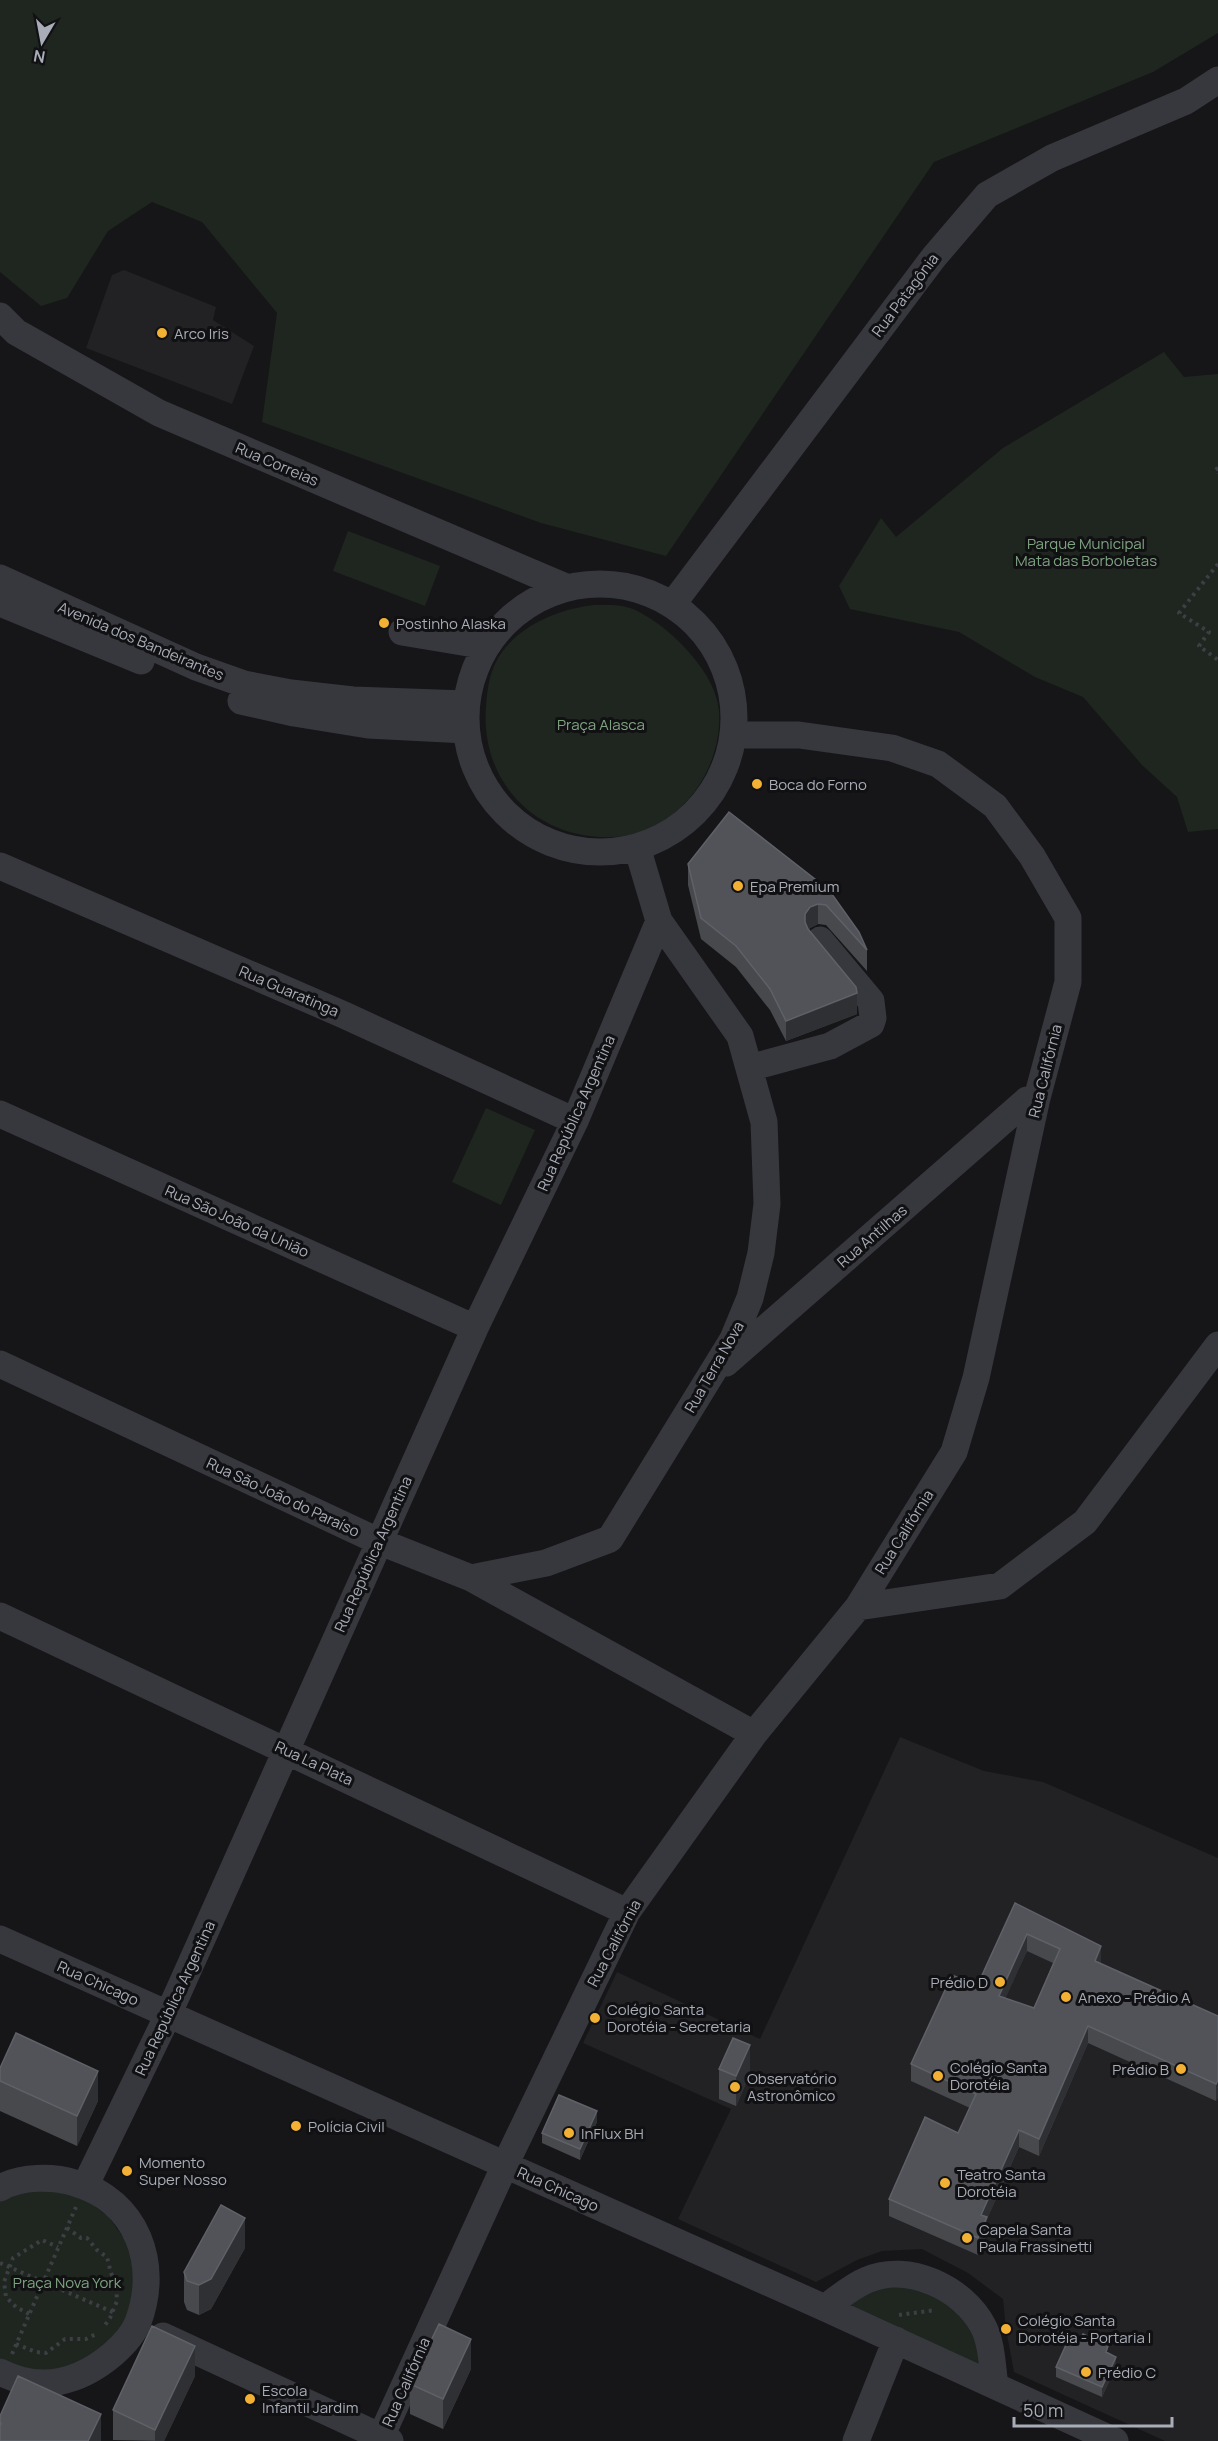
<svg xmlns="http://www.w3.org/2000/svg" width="1218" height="2441" font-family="Manrope,sans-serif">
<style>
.built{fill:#222225}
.green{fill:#1e261f}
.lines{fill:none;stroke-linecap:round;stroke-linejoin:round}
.path{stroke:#3d3f44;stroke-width:4;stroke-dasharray:3 4.5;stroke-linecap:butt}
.minor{stroke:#37383d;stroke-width:27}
.wall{fill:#47494d;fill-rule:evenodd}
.shaded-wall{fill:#2f3033}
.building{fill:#525359;stroke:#5f6168;stroke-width:1.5;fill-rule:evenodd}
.poi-dot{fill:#f2b134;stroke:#111113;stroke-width:2}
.labels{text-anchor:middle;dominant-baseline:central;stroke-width:6;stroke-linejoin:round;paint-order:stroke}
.street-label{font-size:15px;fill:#a8adb8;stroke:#111113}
.poi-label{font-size:15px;fill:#a8adb8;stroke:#111113;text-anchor:start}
.park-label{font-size:15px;fill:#7fa381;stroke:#111113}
</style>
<rect width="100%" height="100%" fill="#161618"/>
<!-- built -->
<path class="built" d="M 124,270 L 216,307 L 213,320 L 254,346 L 232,404 L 86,348 L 112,275 Z
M 900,1737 L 984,1771 L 1043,1782 L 1218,1858 L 1218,2441 L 1165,2441 L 1014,2372 L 1006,2329 L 1003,2299 L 968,2273 L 922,2249 L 882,2251 L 857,2260 L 816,2282 L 678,2219 L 731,2109 L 583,2043 L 617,1972 L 760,2039 Z"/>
<!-- green -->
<path class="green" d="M 0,0 L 1218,0 L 1218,33 L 1153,72 L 934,162 L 666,556 L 541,523 L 262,422 L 277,313 L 202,222 L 152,202 L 108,231 L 67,298 L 41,306 L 0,272 Z
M 1164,352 L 1184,377 L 1218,374 L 1218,829 L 1188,832 L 1177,797 L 1142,765 L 1083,697 L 1035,677 L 959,632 L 850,609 L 839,586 L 881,518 L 896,537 L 1003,448 Z
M 348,531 L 440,566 L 425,606 L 333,571 Z
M 594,605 C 606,605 618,604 630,608 C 665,621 717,672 719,711 C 723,771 677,834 614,837 C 538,841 480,783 486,707 C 487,692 489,675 496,662 C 513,628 557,609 594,605 Z
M 486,1108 L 535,1130 L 501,1205 L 452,1182 Z
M 56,2190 L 86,2200 L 109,2217 L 125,2240 L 134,2267 L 134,2296 L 125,2323 L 109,2346 L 59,2372 L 30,2372 L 0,2362 L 0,2201 L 24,2191 Z
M 921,2286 L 971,2323 L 983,2367 L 844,2304 L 873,2288 Z"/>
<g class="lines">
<!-- path -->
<path class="path" d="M 1218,468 L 1215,470 L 1218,473
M 1218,564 L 1179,613 L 1209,632 L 1199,646 L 1218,660
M 67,2228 L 81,2238 L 87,2238 L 97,2250 L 107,2257 L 111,2273 L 116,2285 L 117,2301 L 110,2318 L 103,2328
M 0,2263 L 115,2313
M 29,2314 L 16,2307 L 6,2297 L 4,2282 L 13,2258 L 42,2240 L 58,2247
M 899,2315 L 936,2310
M 16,2344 L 36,2352 L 46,2353 L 65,2339 L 86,2339 L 98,2333
M 12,2354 L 76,2207"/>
<!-- minor -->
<path class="minor" d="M 0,316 L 16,332 L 159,413 L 568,588
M 0,578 L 196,667 L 244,684 L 291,693 L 353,700 L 466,704
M466 718a134 134 0 1 1 268 0a134 134 0 1 1-268 0Z
M 0,603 L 141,661
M 672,605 L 934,257 L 987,195 L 1052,158 L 1186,101 L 1218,80
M 402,632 L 486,646
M 241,701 L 294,713 L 368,725 L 466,730
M 0,866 L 344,1015 L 575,1121
M 749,1068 L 830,1046 L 871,1024 L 873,1018 L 871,1001 L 820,940
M 0,1114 L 475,1328
M 726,1363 L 1027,1100 L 1037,1098
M 0,1364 L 378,1541 L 471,1578 L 754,1734
M 471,1578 L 546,1563 L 610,1539 L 733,1339 L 750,1298 L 761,1253 L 767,1204 L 764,1122 L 740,1036 L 659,921 L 637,847
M 858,1607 L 1000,1586 L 1085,1522 L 1218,1345
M 0,1616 L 627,1912
M 0,1939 L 825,2308 L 1115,2441
M 85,2186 L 168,2015 L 475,1328 L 575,1121 L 659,921
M 0,2188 C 21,2176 53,2176 75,2183 C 137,2201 160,2264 138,2322 C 134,2333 122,2346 113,2354 C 80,2382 41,2393 0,2372
M 825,2308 C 838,2298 852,2286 867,2280 C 908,2262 963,2288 983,2326 C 992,2343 992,2366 995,2385
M 163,2336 L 390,2441
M 379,2441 L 505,2165 L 627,1912 L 754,1734 L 858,1607 L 954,1452 L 976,1378 L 1037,1098 L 1068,982 L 1068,918 L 1032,856 L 995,806 L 938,764 L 892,748 L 799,735 L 734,735
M 856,2441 L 896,2340"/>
</g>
<!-- wall -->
<path class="wall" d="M 688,864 L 829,890 L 867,950 L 867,971 L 826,925 L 818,924 L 810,928 L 809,930 L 857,1014 L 786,1041 L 770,1010 L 736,967 L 701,939 L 688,885 Z
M 1015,1903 L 1101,1964 L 1218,2016 L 1218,2097 L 1216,2101 L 1088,2043 L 1039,2156 L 1019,2147 L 987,2219 L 987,2234 L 978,2255 L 889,2216 L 889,2199 L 958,2133 L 970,2108 L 911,2081 L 911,2064 L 977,1986 ZM 1027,1951 L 1053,1963 L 1034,2008 L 1005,1998 Z
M 0,2068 L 98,2101 L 77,2146 L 0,2111 Z
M 719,2069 L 750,2074 L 736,2106 L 719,2099 Z
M 597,2122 L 580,2160 L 542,2143 L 542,2133 Z
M 245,2248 L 211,2309 L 199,2315 L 187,2310 L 184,2302 L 184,2272 Z
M 1108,2353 L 1116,2367 L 1102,2397 L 1056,2377 L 1056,2367 Z
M 471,2369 L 443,2429 L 410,2414 L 410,2384 Z
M 195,2376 L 164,2441 L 113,2440 L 113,2410 Z"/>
<!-- shaded-wall -->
<path class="shaded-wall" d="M 818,904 L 818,924 L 810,928 L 805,935 L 805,914 L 810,907 Z
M 857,993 L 857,1014 L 786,1041 L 786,1021 Z
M 1027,1934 L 1027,1951 L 999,2013 L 999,1996 Z
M 1101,1946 L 1101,1963 L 1095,1978 L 1095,1961 Z
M 1088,2026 L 1088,2043 L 1039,2156 L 1039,2139 Z
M 750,2045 L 750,2074 L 736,2106 L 736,2076 Z
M 98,2071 L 98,2101 L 77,2146 L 77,2116 Z
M 1218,2080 L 1218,2097 L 1216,2101 L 1216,2084 Z
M 597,2111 L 597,2122 L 580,2160 L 580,2149 Z
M 1019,2130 L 1019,2147 L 987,2219 L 987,2234 L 978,2255 L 978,2238 L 981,2215 Z
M 245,2218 L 245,2248 L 211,2309 L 199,2315 L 199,2285 Z
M 471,2339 L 471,2369 L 443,2429 L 443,2399 Z
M 195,2346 L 195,2376 L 164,2441 L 155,2441 L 155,2430 Z
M 1116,2357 L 1116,2367 L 1102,2397 L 1102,2387 Z
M 101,2414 L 101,2441 L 88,2441 Z"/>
<!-- building -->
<path class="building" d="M 729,812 L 829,890 L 859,932 L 867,950 L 826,905 L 818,904 L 810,907 L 805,914 L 805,922 L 808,929 L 856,987 L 857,993 L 786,1021 L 770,989 L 736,946 L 701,918 L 688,864 Z
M 1015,1903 L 1101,1946 L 1095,1961 L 1218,2016 L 1218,2080 L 1216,2084 L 1088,2026 L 1039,2139 L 1019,2130 L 981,2215 L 987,2217 L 978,2238 L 889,2199 L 925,2117 L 958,2133 L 976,2094 L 911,2064 L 952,1975 L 977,1986 ZM 1027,1934 L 1060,1949 L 1034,2008 L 999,1996 Z
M 16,2033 L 98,2071 L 77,2116 L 0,2081 L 0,2068 Z
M 733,2038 L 750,2045 L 736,2076 L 719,2069 Z
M 559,2095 L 597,2111 L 580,2149 L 542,2133 Z
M 221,2205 L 245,2218 L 211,2279 L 199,2285 L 187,2281 L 184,2272 Z
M 439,2324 L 471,2339 L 443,2399 L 410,2384 Z
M 152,2326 L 195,2346 L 155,2430 L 113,2410 Z
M 1083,2334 L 1108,2346 L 1106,2352 L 1116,2357 L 1102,2387 L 1056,2367 L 1070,2336 L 1080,2340 Z
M 18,2376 L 101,2414 L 88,2441 L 0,2441 L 0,2426 L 1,2423 L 0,2423 L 0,2416 Z"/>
<!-- markers -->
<g class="poi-dot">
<circle cx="162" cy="333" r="6"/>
<circle cx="384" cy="623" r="6"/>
<circle cx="757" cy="784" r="6"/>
<circle cx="738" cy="886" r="6"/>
<circle cx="1000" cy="1982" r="6"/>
<circle cx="1066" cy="1997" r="6"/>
<circle cx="595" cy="2018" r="6"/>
<circle cx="1181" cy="2069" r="6"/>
<circle cx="938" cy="2076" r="6"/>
<circle cx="735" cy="2087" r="6"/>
<circle cx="296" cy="2126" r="6"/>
<circle cx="569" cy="2133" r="6"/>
<circle cx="127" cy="2171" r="6"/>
<circle cx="945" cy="2183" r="6"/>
<circle cx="967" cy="2238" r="6"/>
<circle cx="1006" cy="2329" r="6"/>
<circle cx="1086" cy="2372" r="6"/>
<circle cx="250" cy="2399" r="6"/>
</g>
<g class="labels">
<!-- street labels -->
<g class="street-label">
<text transform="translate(905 295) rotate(-53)">Rua Patagônia</text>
<text transform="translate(277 464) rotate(23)">Rua Correias</text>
<text transform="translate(141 641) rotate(23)">Avenida dos Bandeirantes</text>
<text transform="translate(289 991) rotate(23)">Rua Guaratinga</text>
<text transform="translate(1045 1071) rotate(-76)">Rua Califórnia</text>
<text transform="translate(576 1113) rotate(-66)">Rua República Argentina</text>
<text transform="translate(237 1221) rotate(24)">Rua São João da União</text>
<text transform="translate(872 1236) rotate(-41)">Rua Antilhas</text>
<text transform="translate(714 1367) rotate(-60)">Rua Terra Nova</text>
<text transform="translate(283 1497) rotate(25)">Rua São João do Paraíso</text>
<text transform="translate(904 1532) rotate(-58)">Rua Califórnia</text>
<text transform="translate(373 1554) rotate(-66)">Rua República Argentina</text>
<text transform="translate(314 1763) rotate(25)">Rua La Plata</text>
<text transform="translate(614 1943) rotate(-62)">Rua Califórnia</text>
<text transform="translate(98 1983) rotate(24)">Rua Chicago</text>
<text transform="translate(175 1998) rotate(-65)">Rua República Argentina</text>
<text transform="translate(558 2189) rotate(24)">Rua Chicago</text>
<text transform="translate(406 2382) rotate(-66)">Rua Califórnia</text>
</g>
<!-- poi labels -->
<g class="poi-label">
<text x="174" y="333">Arco Iris</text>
<text x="396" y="623">Postinho Alaska</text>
<text x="769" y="784">Boca do Forno</text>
<text x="750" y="886">Epa Premium</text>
<text x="988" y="1982" text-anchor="end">Prédio D</text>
<text x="1078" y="1997">Anexo - Prédio A</text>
<text x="607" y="2009">Colégio Santa<tspan x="607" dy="17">Dorotéia - Secretaria</tspan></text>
<text x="950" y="2067">Colégio Santa<tspan x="950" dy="17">Dorotéia</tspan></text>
<text x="1169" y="2069" text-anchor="end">Prédio B</text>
<text x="747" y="2078">Observatório<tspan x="747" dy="17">Astronômico</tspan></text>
<text x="308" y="2126">Polícia Civil</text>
<text x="581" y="2133">InFlux BH</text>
<text x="139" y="2162">Momento<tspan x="139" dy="17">Super Nosso</tspan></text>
<text x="957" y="2174">Teatro Santa<tspan x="957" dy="17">Dorotéia</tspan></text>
<text x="979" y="2229">Capela Santa<tspan x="979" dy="17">Paula Frassinetti</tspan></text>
<text x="1018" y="2320">Colégio Santa<tspan x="1018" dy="17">Dorotéia - Portaria I</tspan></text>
<text x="1098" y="2372">Prédio C</text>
<text x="262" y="2390">Escola<tspan x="262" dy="17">Infantil Jardim</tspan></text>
</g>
<!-- park labels -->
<g class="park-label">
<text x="1086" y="543">Parque Municipal<tspan x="1086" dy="17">Mata das Borboletas</tspan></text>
<text x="601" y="724">Praça Alasca</text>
<text x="67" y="2282">Praça Nova York</text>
</g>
</g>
<!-- north arrow -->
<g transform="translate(42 42) rotate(190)" stroke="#111113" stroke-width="4.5" paint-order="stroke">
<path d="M0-4.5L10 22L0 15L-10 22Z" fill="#a8adb8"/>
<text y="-9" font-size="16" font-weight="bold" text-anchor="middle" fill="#a8adb8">N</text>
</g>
<!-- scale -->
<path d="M1014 2417v9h158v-9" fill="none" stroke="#a8adb8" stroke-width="3"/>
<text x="1023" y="2417" font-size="18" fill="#a8adb8" stroke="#111113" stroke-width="4.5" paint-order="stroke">50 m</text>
</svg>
